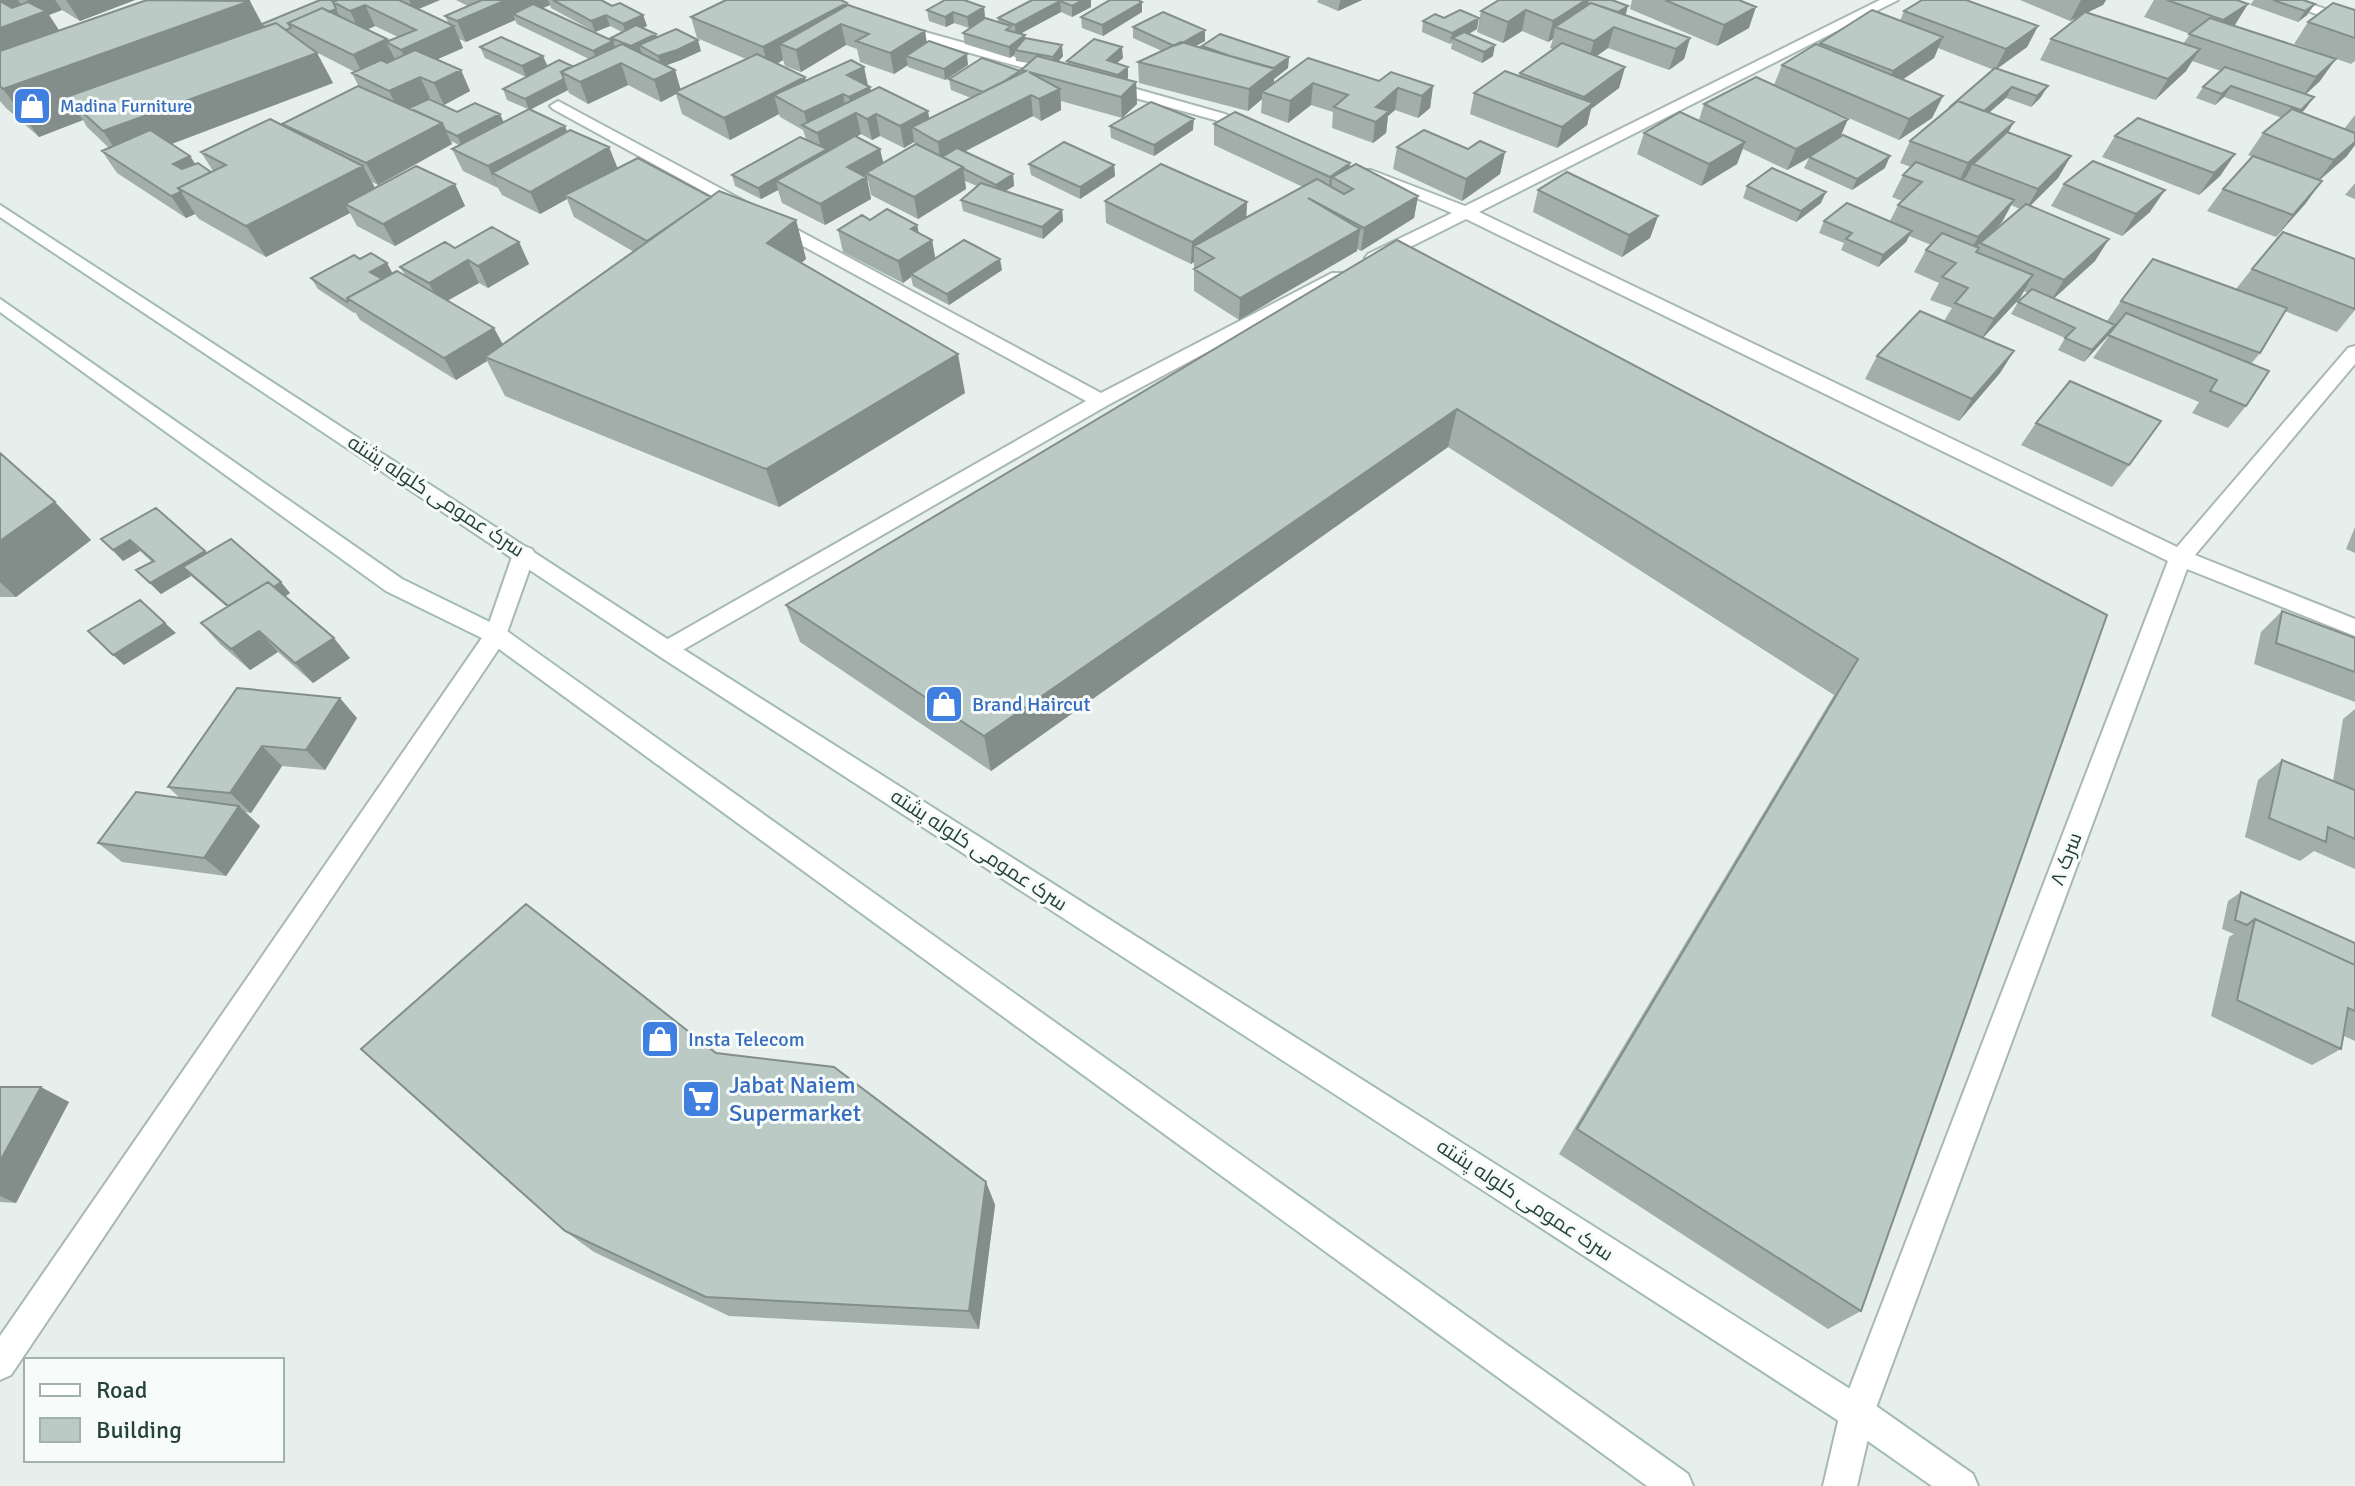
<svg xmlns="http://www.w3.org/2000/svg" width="2355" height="1486" font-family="Signika,Cairo,sans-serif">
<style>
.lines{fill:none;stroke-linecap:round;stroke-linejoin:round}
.street-casing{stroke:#a8b8b2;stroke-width:4}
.secondary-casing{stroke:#a4bbb3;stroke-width:4}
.street{fill:#fff;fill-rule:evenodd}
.secondary{fill:#fff;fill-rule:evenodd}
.wall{fill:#a1aea9;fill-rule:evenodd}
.shaded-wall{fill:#838d89}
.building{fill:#bbcac4;stroke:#838d89;stroke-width:2}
.labels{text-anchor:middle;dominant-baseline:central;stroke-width:6;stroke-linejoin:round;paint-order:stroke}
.far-shop-label{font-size:18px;fill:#366cbe;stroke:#f7fbf9;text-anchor:start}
.street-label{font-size:20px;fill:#24423a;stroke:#f7fbf9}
.shop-label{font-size:20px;fill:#366cbe;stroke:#f7fbf9;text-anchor:start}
.near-shop-label{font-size:24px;fill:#366cbe;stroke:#f7fbf9;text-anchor:start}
</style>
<rect width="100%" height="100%" fill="#e6efeb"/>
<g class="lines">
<defs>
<path id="street" d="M 1880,0 L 1898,0 L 1479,212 L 2177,547 L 2348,348 L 2355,346 L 2355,364 L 2195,555 L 2355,619 L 2355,636 L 2187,569 L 1874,1413 L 1857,1486 L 1823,1486 L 1840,1413 L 2168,561 L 1466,219 L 1380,262 L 1368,262 L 1365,258 L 1368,254 L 1452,213 L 1357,173 L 1359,170 L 1371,170 L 1465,206 Z
M 2278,0 L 2299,0 L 2355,19 L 2355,28 Z
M 896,24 L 1062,70 L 1064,73 L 1057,77 L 891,31 L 889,28 Z
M 1108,81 L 1225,114 L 1260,130 L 1258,133 L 1246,133 L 1215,120 L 1103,89 L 1100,86 Z
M 558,101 L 1101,393 L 1332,273 L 1344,273 L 1347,277 L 1108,405 L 667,659 L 659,656 L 656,650 L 659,644 L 1086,401 L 553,109 L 550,106 Z
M 524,546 L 532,549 L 535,554 L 504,641 L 11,1375 L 0,1380 L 0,1336 L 486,632 L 513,554 L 516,549 Z"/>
<path id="secondary" d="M 0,205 L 675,644 L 1869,1401 L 1973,1474 L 1978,1486 L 1932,1486 L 1845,1425 L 659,656 L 0,217 Z
M 0,299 L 402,579 L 504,629 L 1688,1474 L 1693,1486 L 1647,1486 L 488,641 L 386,591 L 0,312 Z"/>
</defs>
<!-- street casing -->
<use href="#street" class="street-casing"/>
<!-- secondary casing -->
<use href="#secondary" class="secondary-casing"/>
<!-- street -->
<use href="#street" class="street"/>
<!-- secondary -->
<use href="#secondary" class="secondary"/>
</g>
<!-- wall -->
<path class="wall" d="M 0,0 L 135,0 L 80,21 L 62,10 L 49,15 L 59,30 L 262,24 L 320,0 L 440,0 L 418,9 L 449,24 L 445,16 L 468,6 L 456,0 L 601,0 L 612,6 L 643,15 L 647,26 L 642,28 L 658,37 L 701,51 L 681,60 L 665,65 L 675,70 L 681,90 L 746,59 L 697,38 L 691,17 L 848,5 L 925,31 L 927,43 L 968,65 L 945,80 L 908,67 L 908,65 L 894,74 L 860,62 L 857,49 L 846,45 L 801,72 L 785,66 L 783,60 L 777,64 L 805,77 L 806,81 L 864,67 L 868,85 L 871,90 L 930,118 L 971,98 L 951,90 L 949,79 L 1020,71 L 1020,74 L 1021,70 L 1028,63 L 1016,61 L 1015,54 L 1010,58 L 965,44 L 963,33 L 983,20 L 969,28 L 954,23 L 946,27 L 929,21 L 927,10 L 984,7 L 985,18 L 998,22 L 998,18 L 1032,0 L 1091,0 L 1091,7 L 1072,17 L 1061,12 L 1020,34 L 1025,35 L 1025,38 L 1063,56 L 1058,61 L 1067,64 L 1067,61 L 1123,58 L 1117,63 L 1128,67 L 1128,78 L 1126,80 L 1136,82 L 1137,104 L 1122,118 L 1061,101 L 1061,110 L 1041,121 L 1033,116 L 964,152 L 1013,174 L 1014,186 L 1005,191 L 1062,210 L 1063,221 L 1043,239 L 963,211 L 961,200 L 977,186 L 965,181 L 966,189 L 918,219 L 871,195 L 868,180 L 867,181 L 871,199 L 825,225 L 782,203 L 778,190 L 761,199 L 735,186 L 732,175 L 806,139 L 803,130 L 780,117 L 779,114 L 730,140 L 682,114 L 676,94 L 661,102 L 628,85 L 588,104 L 569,93 L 568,90 L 530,110 L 567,132 L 609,147 L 617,168 L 711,197 L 796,220 L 806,259 L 801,263 L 965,393 L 779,507 L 505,396 L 487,361 L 456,380 L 360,320 L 355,312 L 354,313 L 318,289 L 311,278 L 360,259 L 392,273 L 405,275 L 400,267 L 455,248 L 519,242 L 529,264 L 488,288 L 479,283 L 448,300 L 503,344 L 634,252 L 574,217 L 567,199 L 540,214 L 502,195 L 498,188 L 463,171 L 452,149 L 459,145 L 451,141 L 452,144 L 378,185 L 372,182 L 375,188 L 455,184 L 465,206 L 395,246 L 357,226 L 350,213 L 266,257 L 199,219 L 195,214 L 186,218 L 117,173 L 102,151 L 109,148 L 87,127 L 83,120 L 39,137 L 6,108 L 0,101 ZM 550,5 L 551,8 L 595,32 L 610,26 L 622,32 L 611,38 L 612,41 L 542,8 ZM 515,20 L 517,24 L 589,59 L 573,66 L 547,66 L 480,47 L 485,58 L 526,77 L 503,89 L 507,100 L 528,109 L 503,122 L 500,114 L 409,108 L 430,98 L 444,105 L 470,91 L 461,70 L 437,59 L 463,48 L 459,39 L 466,42 ZM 375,26 L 398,37 L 388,42 L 387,39 L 367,30 ZM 314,51 L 355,72 L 352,73 L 359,87 L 282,125 L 201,152 L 213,171 L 211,172 L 195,164 L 190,156 L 171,144 L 333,83 L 317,53 ZM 861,134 L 872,140 L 880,136 L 904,148 L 914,142 L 915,145 L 883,163 L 880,149 L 856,137 Z
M 1318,0 L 1362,0 L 1338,11 L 1317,2 Z
M 1612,0 L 1625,15 L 1690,38 L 1684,59 L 1669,70 L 1608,48 L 1597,56 L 1625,67 L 1619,88 L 1591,109 L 1587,125 L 1557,148 L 1470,114 L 1474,93 L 1519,76 L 1520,73 L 1553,49 L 1550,48 L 1553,39 L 1548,42 L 1522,31 L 1503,43 L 1477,32 L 1481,11 Z
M 1632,0 L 1739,0 L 1749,28 L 1717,46 L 1630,9 Z
M 2020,0 L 2106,0 L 2103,5 L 2087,12 L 2183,44 L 2190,34 L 2144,17 L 2154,0 L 2237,0 L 2234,25 L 2320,81 L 2305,94 L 2314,97 L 2302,113 L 2344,129 L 2355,115 L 2355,145 L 2346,157 L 2320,180 L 2306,203 L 2276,237 L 2207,211 L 2223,189 L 2253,157 L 2248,155 L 2263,133 L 2282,118 L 2224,97 L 2215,105 L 2196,98 L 2203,87 L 2221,71 L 2192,61 L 2186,71 L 2155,100 L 2040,60 L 2051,39 L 2078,17 L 2070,21 Z
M 2254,0 L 2303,0 L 2307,15 L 2298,22 L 2250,5 Z
M 2355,10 L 2355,61 L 2351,64 L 2294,44 L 2308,22 Z
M 1904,11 L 2038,26 L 2027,47 L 1997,69 L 2041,97 L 2031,107 L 2006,98 L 1989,113 L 2008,133 L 2071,156 L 2058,178 L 2030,206 L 2095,261 L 2054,298 L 2107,321 L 2121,301 L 2236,289 L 2252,269 L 2355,259 L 2355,310 L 2337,332 L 2285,311 L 2260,353 L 2251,364 L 2246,406 L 2228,428 L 2192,413 L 2199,402 L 2093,358 L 2116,326 L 2115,326 L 2108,336 L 2084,362 L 2058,350 L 2065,338 L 2011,314 L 2018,302 L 2028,293 L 2024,291 L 2020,298 L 1983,338 L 2014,351 L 2000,373 L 1959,421 L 1865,379 L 1877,356 L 1944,321 L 1952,308 L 1930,300 L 1939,283 L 1914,272 L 1926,250 L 1931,245 L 1909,236 L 1906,242 L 1878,267 L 1841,250 L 1844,243 L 1819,233 L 1824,221 L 1890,221 L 1898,205 L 1902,201 L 1892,197 L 1903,175 L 1911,167 L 1900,163 L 1910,141 L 1994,70 L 1938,48 L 1934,58 L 1902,80 L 1943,96 L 1932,118 L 1899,140 L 1835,112 L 1848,119 L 1840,137 L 1885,168 L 1852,190 L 1804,168 L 1809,158 L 1787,170 L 1743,149 L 1737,164 L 1701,186 L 1637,154 L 1644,133 L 1699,120 L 1704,104 L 1774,85 L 1782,65 L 1819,46 L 1820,43 L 1900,21 ZM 2011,205 L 2020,209 L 1989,235 L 2002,222 Z
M 1142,12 L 1103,36 L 1082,28 L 1081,17 Z
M 1423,21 L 1477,29 L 1469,34 L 1493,56 L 1482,63 L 1451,49 L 1452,43 L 1450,44 L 1422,32 Z
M 1133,27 L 1205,30 L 1205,41 L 1196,46 L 1202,48 L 1202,46 L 1289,57 L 1288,68 L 1274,79 L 1274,83 L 1379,81 L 1433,86 L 1430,108 L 1418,118 L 1395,110 L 1388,116 L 1386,133 L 1373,143 L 1332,128 L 1333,112 L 1311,105 L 1288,123 L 1261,113 L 1262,99 L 1248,111 L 1139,83 L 1138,62 L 1162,51 L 1133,38 Z
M 1214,124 L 1350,168 L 1418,196 L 1414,218 L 1361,251 L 1357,249 L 1357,251 L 1239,320 L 1194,291 L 1194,262 L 1191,264 L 1106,223 L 1105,201 L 1247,202 L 1246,218 L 1303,187 L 1214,145 Z
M 1110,126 L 1193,130 L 1154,156 L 1111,138 Z
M 2115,136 L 2235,154 L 2220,176 L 2199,195 L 2102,157 Z
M 1397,147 L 1468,149 L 1505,152 L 1500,174 L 1462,201 L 1393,169 Z
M 1029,164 L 1114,165 L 1115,176 L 1080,199 L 1031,175 Z
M 2355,183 L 2355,199 L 2345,195 Z
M 2064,184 L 2150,212 L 2122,236 L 2051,206 Z
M 1747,186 L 1821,203 L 1796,222 L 1743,198 Z
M 1538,190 L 1658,216 L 1650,238 L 1622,257 L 1533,212 Z
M 870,220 L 917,225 L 919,233 L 932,240 L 935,259 L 1002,270 L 949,305 L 913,286 L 911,277 L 903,283 L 843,252 L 838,230 Z
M 1397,240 L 2107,615 L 1861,1311 L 1828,1329 L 1559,1154 L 1834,695 L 1448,447 L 991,771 L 800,642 L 786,605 Z
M 2036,423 L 2129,465 L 2112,487 L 2021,445 Z
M 0,453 L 55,502 L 91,540 L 16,597 L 0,597 Z
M 2355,527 L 2355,553 L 2346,549 Z
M 101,539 L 207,553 L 290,593 L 285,597 L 350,658 L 313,683 L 278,652 L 250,670 L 220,644 L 201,623 L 227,607 L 191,576 L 161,594 L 136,570 L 152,562 L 140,551 L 123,561 Z
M 2282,611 L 2355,638 L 2355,702 L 2254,664 L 2261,632 Z
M 237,688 L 357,718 L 325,770 L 282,766 L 251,813 L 245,812 L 260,826 L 226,876 L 122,862 L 98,843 L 180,798 L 168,787 Z
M 2355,709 L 2355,869 L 2314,851 L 2300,861 L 2245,837 L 2258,780 L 2282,760 L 2333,781 L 2343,719 Z
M 2241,892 L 2355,943 L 2355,1041 L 2344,1036 L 2341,1049 L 2312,1065 L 2211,1016 L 2229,937 L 2234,934 L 2222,929 L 2228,901 Z
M 716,1053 L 986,1182 L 995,1205 L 979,1329 L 729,1316 L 594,1252 L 565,1231 Z
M 0,1087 L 69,1102 L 16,1203 L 0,1202 Z"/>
<!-- shaded-wall -->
<path class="shaded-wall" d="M 0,0 L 18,0 L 24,8 L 0,18 Z
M 27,0 L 55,0 L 62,10 L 49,15 L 60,32 L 0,56 L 0,28 L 36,15 Z
M 66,0 L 135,0 L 80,21 Z
M 409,0 L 440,0 L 414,11 Z
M 506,0 L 548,0 L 550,5 L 521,18 L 513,14 L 515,20 L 466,42 L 457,21 Z
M 1083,0 L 1091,0 L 1091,7 L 1072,17 L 1072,6 Z
M 1341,0 L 1362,0 L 1338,11 L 1340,1 Z
M 1588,0 L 1583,20 L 1555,27 L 1553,39 L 1548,42 L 1553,21 L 1571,1 Z
M 2081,0 L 2106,0 L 2103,5 L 2070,21 Z
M 250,1 L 275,48 L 66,97 L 83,120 L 39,137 L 3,89 Z
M 1060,1 L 1061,12 L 1016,36 L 1015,25 Z
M 1142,2 L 1142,12 L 1103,36 L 1102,25 Z
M 847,3 L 851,24 L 841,24 L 846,45 L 801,72 L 796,50 L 780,44 L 783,60 L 768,68 L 763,47 Z
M 2248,4 L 2235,25 L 2210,41 L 2223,20 Z
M 2315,4 L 2307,15 L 2298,22 L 2305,11 Z
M 365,5 L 375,26 L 360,32 L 350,11 Z
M 1628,6 L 1625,17 L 1615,14 Z
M 984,7 L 985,18 L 969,28 L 967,17 Z
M 1756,7 L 1749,28 L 1717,46 L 1724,25 Z
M 336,9 L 341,20 L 295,26 Z
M 1526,10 L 1522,31 L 1503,43 L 1508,22 Z
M 953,12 L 954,23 L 946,27 L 945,17 Z
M 606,15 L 610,26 L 595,32 L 591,21 Z
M 643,15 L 647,26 L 626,35 L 623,24 Z
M 1479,18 L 1477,29 L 1457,40 L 1452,38 L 1450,44 L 1452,33 Z
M 454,26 L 463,48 L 411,71 L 401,50 Z
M 2038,26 L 2027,47 L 1995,70 L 2006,49 Z
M 1614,27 L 1608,48 L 1588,62 L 1594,41 Z
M 1205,30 L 1205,41 L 1175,57 L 1175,46 Z
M 925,31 L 928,52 L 906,56 L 908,65 L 894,74 L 890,53 Z
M 656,34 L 660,44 L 639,45 L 642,54 L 635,57 L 631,46 Z
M 1025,35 L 1026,46 L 1015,50 L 1015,54 L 1010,58 L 1009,47 Z
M 1943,37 L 1934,58 L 1883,93 L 1893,71 Z
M 1690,38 L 1684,59 L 1669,70 L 1676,49 Z
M 387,39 L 389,44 L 386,42 L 396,61 L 364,76 L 353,55 Z
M 698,40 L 701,51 L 681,60 L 662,67 L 658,56 Z
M 613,41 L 617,52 L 597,62 L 593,51 Z
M 1062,45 L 1063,56 L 1053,68 L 1053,57 Z
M 1495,45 L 1493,56 L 1482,63 L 1484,52 Z
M 1122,47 L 1123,58 L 1107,71 L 1107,60 Z
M 2200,49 L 2186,71 L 2155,100 L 2168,79 Z
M 317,53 L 333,83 L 124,162 L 103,131 Z
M 967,54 L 968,65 L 945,80 L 944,69 Z
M 543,56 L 548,67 L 526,77 L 522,66 Z
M 1289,57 L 1288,68 L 1274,79 L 1274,90 L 1262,92 L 1262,99 L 1248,111 L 1249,89 Z
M 2336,59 L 2320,81 L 2301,99 L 2316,77 Z
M 621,63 L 628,85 L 588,104 L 580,82 Z
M 864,67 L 868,88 L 870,87 L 874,108 L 856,113 L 861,134 L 776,181 L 778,190 L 761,199 L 758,188 L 822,152 L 817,133 L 852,115 L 849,97 L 847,75 Z
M 1128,67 L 1128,78 L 1119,86 L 1118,75 Z
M 1625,67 L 1619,88 L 1591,109 L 1587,125 L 1557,148 L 1562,127 L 1580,113 L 1584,97 Z
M 461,70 L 470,91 L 444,105 L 434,83 Z
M 675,70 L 681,92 L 675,92 L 676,94 L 661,102 L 654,80 Z
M 420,77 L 430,98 L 400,113 L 389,91 Z
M 805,77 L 810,99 L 774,95 L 779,114 L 730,140 L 724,118 Z
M 564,79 L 568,90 L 529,110 L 525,99 Z
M 1136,82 L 1137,104 L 1122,118 L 1121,97 Z
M 1313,83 L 1311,105 L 1288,123 L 1290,101 Z
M 1433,86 L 1430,108 L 1418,118 L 1422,96 Z
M 2048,86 L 2041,97 L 2031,107 L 2037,96 Z
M 2231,86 L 2224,97 L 2215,105 L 2222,94 Z
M 2012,87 L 2006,98 L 1972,127 L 1978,116 Z
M 1398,88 L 1395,110 L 1388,116 L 1386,133 L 1373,143 L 1376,107 Z
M 1060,89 L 1061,110 L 1041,121 L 1039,99 Z
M 843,94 L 847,115 L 808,128 L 804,112 Z
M 1031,95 L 1033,116 L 946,161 L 940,158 L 938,142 Z
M 1943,96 L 1932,118 L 1899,140 L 1909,119 Z
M 2314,97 L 2306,108 L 2293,121 L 2301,110 Z
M 928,111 L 932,133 L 912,127 L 914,142 L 904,148 L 900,126 Z
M 500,114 L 505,125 L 463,147 L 457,136 Z
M 876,114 L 880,136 L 872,140 L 867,119 Z
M 1194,119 L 1193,130 L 1154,156 L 1154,145 Z
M 1848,119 L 1839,140 L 1787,170 L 1796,149 Z
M 2014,122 L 2002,144 L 1973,164 L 1966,177 L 1957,185 L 1968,163 Z
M 442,123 L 452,144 L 378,185 L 366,163 Z
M 565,126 L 573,147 L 492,173 L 498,188 L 488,166 Z
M 1745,142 L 1737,164 L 1701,186 L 1709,164 Z
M 2355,142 L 2355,145 L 2346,157 L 2317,182 L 2334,160 Z
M 609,147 L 618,169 L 565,195 L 567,199 L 540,214 L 530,192 Z
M 880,149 L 885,170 L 866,173 L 871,199 L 825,225 L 820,204 L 847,167 Z
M 1505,152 L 1500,174 L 1462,201 L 1466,179 Z
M 2235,154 L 2220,176 L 2199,195 L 2214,173 Z
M 190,156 L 204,178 L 187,186 L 173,164 Z
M 1890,156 L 1885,168 L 1852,190 L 1857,179 Z
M 2071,156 L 2058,178 L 2025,211 L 2038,189 Z
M 1350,163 L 1348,185 L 1332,177 L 1330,197 L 1328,199 L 1330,177 Z
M 1114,165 L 1115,176 L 1080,199 L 1080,187 Z
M 363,166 L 380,197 L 345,204 L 350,213 L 266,257 L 246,226 Z
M 963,167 L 966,189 L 918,219 L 914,197 Z
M 1013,174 L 1014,186 L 997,196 L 996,185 Z
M 2322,181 L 2306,203 L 2276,237 L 2293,215 Z
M 455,184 L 465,206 L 395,246 L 383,224 Z
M 2165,190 L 2150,212 L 2122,236 L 2136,214 Z
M 181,192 L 195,214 L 186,218 L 171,196 Z
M 1826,192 L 1821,203 L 1796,222 L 1801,211 Z
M 1418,196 L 1414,218 L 1361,251 L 1364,228 Z
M 2014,200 L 2002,222 L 1981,244 L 1980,243 L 1966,259 L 1978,237 Z
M 1247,202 L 1246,224 L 1194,246 L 1194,262 L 1191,264 L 1192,242 Z
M 1062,210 L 1063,221 L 1043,239 L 1042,227 Z
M 1658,216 L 1650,238 L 1622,257 L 1629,235 Z
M 796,220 L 806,259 L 778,282 L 767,243 Z
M 917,225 L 921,246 L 932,240 L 936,262 L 911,274 L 911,277 L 903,283 L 898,261 L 911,229 Z
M 1360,229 L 1357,251 L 1239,320 L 1240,298 Z
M 1912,231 L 1906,242 L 1878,267 L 1883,255 Z
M 2109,239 L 2095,261 L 2050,302 L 2064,280 Z
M 519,242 L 529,264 L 488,288 L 478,266 Z
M 1000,259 L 1002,270 L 949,305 L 947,294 Z
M 468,260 L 479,283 L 440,305 L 429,283 Z
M 387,263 L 393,274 L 377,283 L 370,272 Z
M 2033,275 L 2020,298 L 1980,341 L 1994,319 Z
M 2115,325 L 2108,336 L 2084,362 L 2092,350 Z
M 494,328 L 506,350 L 485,357 L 487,361 L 456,380 L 444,358 Z
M 2014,351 L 2000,373 L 1959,421 L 1972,399 Z
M 958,354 L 965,393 L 779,507 L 766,469 Z
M 1457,409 L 1448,447 L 991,771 L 984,736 Z
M 55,502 L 91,540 L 16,597 L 0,582 L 0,541 Z
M 130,540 L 140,551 L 123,561 L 113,550 Z
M 205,551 L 215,562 L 183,567 L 191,576 L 161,594 L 150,583 Z
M 281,582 L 290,593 L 244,622 L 234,611 Z
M 165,623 L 176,633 L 124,665 L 113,655 Z
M 259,631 L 278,652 L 250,670 L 231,649 Z
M 334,638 L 350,658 L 313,683 L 295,663 Z
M 340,698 L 357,718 L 325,770 L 306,750 Z
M 262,746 L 282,766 L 251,813 L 230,793 Z
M 239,806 L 260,826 L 226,876 L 204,858 Z
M 41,1087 L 69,1102 L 16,1203 L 0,1196 L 0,1161 Z
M 986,1182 L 995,1205 L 979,1329 L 969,1311 Z"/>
<!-- building -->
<path class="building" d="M 147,0 L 250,1 L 3,89 L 0,86 L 0,51 Z
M 320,0 L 338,0 L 333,2 L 336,9 L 329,12 L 322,8 L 288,23 L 291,28 L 286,30 L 276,23 L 264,27 L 262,24 Z
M 338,0 L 399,0 L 454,26 L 401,50 L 386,42 L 416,30 L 365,5 L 350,11 L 333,2 Z
M 482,0 L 506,0 L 457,21 L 445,16 Z
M 553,0 L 601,0 L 612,6 L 620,3 L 643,15 L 623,24 L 606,15 L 591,21 Z
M 726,0 L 841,0 L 847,3 L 763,47 L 691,17 Z
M 945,0 L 964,0 L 984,7 L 967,17 L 953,12 L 945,17 L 927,10 Z
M 1032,0 L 1083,0 L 1072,6 L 1060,1 L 1015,25 L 998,18 Z
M 1110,0 L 1138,0 L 1142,2 L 1102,25 L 1081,17 Z
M 1499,0 L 1586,0 L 1553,21 L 1526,10 L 1508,22 L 1481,11 Z
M 1588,0 L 1612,0 L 1628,6 L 1618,12 L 1591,3 L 1587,4 Z
M 1665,0 L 1739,0 L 1756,7 L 1724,25 Z
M 1922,0 L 1966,0 L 2038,26 L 2006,49 L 1904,11 Z
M 2167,0 L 2237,0 L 2248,4 L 2223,20 Z
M 2273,0 L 2303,0 L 2315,4 L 2305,11 Z
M 0,1 L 12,8 L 28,2 L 46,11 L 0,28 Z
M 1591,3 L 1690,38 L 1676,49 L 1614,27 L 1594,41 L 1555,27 Z
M 2333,3 L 2355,10 L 2355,38 L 2308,22 Z
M 533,4 L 613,41 L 593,51 L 513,14 Z
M 848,5 L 925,31 L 890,53 L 856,41 L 869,34 L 841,24 L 796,50 L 780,44 Z
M 322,8 L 387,39 L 353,55 L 288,23 Z
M 1460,10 L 1479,18 L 1452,33 L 1423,21 L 1435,14 L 1444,18 Z
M 1872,10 L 1943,37 L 1893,71 L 1820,43 Z
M 1163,12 L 1205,30 L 1182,43 L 1174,46 L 1133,27 Z
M 2085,12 L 2200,49 L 2168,79 L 2051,39 Z
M 985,18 L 1011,26 L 1006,30 L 1025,35 L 1009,47 L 963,33 Z
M 2210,18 L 2336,59 L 2316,77 L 2189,34 Z
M 276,23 L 317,53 L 103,131 L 66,97 Z
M 636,25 L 656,34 L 631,46 L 611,38 Z
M 676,29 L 698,40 L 677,50 L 658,56 L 639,45 Z
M 1464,32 L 1495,45 L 1484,52 L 1452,38 Z
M 1220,34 L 1289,57 L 1274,68 L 1230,56 L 1202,46 Z
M 501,37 L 543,56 L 522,66 L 480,47 Z
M 1025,38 L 1062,45 L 1053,57 L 1015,50 Z
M 1094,39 L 1122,47 L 1107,60 L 1128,67 L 1118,75 L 1067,61 Z
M 929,41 L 967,54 L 944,69 L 906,56 Z
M 1181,42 L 1275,69 L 1249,89 L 1138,62 Z
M 1562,43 L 1625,67 L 1584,97 L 1520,73 Z
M 622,44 L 675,70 L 654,80 L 621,63 L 580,82 L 561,72 Z
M 1816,44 L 1943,96 L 1909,119 L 1782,65 Z
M 415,50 L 461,70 L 434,83 L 420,77 L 389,91 L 352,73 L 381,60 L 387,63 Z
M 757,54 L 805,77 L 724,118 L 675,92 Z
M 1037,56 L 1136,82 L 1121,97 L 1029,72 L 1060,89 L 1039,99 L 1031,95 L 938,142 L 912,127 L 1026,71 L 1021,70 Z
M 982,58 L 1020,71 L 1003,82 L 983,92 L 949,79 Z
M 1308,58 L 1379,81 L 1391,72 L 1433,86 L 1422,96 L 1398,88 L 1376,107 L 1389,111 L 1376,122 L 1334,107 L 1348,95 L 1313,83 L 1290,101 L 1262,92 Z
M 559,60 L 572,66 L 561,72 L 564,79 L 525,99 L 503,89 Z
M 851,60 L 864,67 L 847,75 L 870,87 L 849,97 L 843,94 L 804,112 L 774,95 Z
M 2225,67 L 2314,97 L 2301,110 L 2231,86 L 2222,94 L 2203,87 Z
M 1995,68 L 2048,86 L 2037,96 L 2012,87 L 1984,111 L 1958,101 L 1952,106 L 1951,106 Z
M 1505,71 L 1593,103 L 1562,127 L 1474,93 Z
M 1756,77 L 1848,119 L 1796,149 L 1704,104 Z
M 358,86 L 442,123 L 366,163 L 282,124 Z
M 879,87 L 928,111 L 900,126 L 876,114 L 867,119 L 856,113 L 817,133 L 802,125 Z
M 429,99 L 457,112 L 475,103 L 500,114 L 457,136 L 445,130 L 442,123 L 409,108 Z
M 1958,101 L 2014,122 L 1968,163 L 1910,141 Z
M 1151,102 L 1194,119 L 1154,145 L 1110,126 Z
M 529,109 L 565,126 L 488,166 L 452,149 Z
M 2292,109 L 2355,133 L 2355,142 L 2334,160 L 2263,133 Z
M 1235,112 L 1350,163 L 1330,177 L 1214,124 Z
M 1680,112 L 1745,142 L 1709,164 L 1644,133 Z
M 2138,118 L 2235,154 L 2214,173 L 2115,136 Z
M 270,119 L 363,166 L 246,226 L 178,188 L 226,165 L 201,152 Z
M 150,130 L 190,156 L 173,164 L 182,169 L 198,163 L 211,172 L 178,188 L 181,192 L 171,196 L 102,151 Z
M 570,130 L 609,147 L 530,192 L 492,173 Z
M 1424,130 L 1468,149 L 1480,141 L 1505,152 L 1466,179 L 1397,147 Z
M 2007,132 L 2071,156 L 2038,189 L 1973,164 Z
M 1843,135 L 1890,156 L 1857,179 L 1809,157 Z
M 855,136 L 880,149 L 847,167 L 866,177 L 820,204 L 776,181 Z
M 800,137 L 827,149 L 758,188 L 732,175 Z
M 1064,142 L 1114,165 L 1080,187 L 1029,164 Z
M 916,144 L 963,167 L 914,197 L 866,173 Z
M 957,148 L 1013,174 L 996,185 L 964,169 L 963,167 L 942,157 Z
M 2253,156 L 2322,181 L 2293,215 L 2223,189 Z
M 638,158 L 711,197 L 647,241 L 565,195 Z
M 2093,161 L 2165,190 L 2136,214 L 2064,184 Z
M 1916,162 L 2014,200 L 1978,237 L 1898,205 L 1922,182 L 1903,175 Z
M 1161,164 L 1247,202 L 1192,242 L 1105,201 Z
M 1356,164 L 1418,196 L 1364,228 L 1308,198 L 1360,229 L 1240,298 L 1194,269 L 1214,258 L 1194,246 L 1317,179 L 1344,194 L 1353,189 L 1332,177 Z
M 416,166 L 455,184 L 383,224 L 345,204 Z
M 1772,168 L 1826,192 L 1801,211 L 1747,186 Z
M 1567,172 L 1658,216 L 1629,235 L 1538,190 Z
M 981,183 L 1062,210 L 1042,227 L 961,200 Z
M 719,191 L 796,220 L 767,243 L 958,354 L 766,469 L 485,357 Z
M 1847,203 L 1912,231 L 1883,255 L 1846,239 L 1852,233 L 1824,221 Z
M 2026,204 L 2109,239 L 2064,280 L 1980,243 Z
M 887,209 L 917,225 L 911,229 L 932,240 L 898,261 L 838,230 L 862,215 L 870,220 Z
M 492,227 L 519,242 L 478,266 L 468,260 L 429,283 L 400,267 L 445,242 L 455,248 Z
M 2283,232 L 2355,259 L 2355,309 L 2252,269 Z
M 1942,233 L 1979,248 L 1976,252 L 2033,275 L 1994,319 L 1955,303 L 1968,288 L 1942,277 L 1956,263 L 1926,250 Z
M 964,240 L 1000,259 L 947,294 L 911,274 Z
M 1397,240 L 2107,615 L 1861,1311 L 1577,1129 L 1858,659 L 1457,409 L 984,736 L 786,605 Z
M 371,253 L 387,263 L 370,272 L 382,279 L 347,298 L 348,301 L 347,302 L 311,278 L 354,255 L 360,259 Z
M 2153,259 L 2287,308 L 2260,353 L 2121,301 Z
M 397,271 L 494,328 L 444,358 L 347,298 Z
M 2032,289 L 2115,325 L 2092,350 L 2065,338 L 2075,328 L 2018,302 Z
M 1920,311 L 2014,351 L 1972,399 L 1877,356 Z
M 2126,313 L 2269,371 L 2246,406 L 2210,391 L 2217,380 L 2108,335 Z
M 2070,381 L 2161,421 L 2129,465 L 2036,423 Z
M 0,453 L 55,502 L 0,541 Z
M 156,508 L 205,551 L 150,583 L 136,570 L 154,561 L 130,540 L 113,550 L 101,539 Z
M 231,539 L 281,582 L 274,587 L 268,582 L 228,606 L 183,567 Z
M 268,582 L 334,638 L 295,663 L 259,631 L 231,649 L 201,623 Z
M 140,600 L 165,623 L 113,655 L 88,631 Z
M 2282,611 L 2355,638 L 2355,672 L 2276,643 Z
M 237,688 L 340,698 L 306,750 L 262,746 L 230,793 L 168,787 Z
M 2282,760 L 2355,790 L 2355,839 L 2328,827 L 2326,842 L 2269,818 Z
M 136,792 L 239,806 L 204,858 L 98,843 Z
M 2241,892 L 2355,943 L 2355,965 L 2255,919 L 2247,925 L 2235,920 Z
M 526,904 L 716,1053 L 834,1067 L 986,1182 L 969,1311 L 706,1297 L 565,1231 L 361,1049 Z
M 2255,919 L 2355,965 L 2355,1011 L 2348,1008 L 2341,1049 L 2237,1000 Z
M 0,1087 L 41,1087 L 0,1161 Z"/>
<!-- icons -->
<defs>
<symbol id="shop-square" viewBox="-11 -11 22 22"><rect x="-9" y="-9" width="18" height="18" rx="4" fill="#3f7fe0" stroke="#f7fbf9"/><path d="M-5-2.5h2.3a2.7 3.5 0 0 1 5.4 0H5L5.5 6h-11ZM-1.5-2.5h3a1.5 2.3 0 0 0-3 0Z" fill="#fff"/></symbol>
<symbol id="supermarket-square" viewBox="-11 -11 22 22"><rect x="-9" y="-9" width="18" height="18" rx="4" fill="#3f7fe0" stroke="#f7fbf9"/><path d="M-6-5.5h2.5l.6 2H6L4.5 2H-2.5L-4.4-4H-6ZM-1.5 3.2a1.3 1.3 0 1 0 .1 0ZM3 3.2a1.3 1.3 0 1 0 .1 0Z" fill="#fff"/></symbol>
</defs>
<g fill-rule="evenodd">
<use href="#shop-square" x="10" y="84" width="44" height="44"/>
<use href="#shop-square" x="922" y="682" width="44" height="44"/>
<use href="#shop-square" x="638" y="1017" width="44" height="44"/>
<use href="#supermarket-square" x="679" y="1077" width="44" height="44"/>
</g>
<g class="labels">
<!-- far-shop labels -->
<g class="far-shop-label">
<text x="60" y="106">Madina Furniture</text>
</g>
<!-- street labels -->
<g class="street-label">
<text transform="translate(436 496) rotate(33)">سرک عمومی کلوله پشته</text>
<text transform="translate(979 850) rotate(33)">سرک عمومی کلوله پشته</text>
<text transform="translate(2066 859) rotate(-69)">سرک ۸</text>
<text transform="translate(1525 1200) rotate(33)">سرک عمومی کلوله پشته</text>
</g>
<!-- shop labels -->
<g class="shop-label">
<text x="972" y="704">Brand Haircut</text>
<text x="688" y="1039">Insta Telecom</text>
</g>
<!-- near-shop labels -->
<g class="near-shop-label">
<text x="729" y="1085">Jabat Naiem<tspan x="729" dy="28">Supermarket</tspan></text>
</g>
</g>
<!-- legend -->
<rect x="24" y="1358" width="260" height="104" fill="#f7fbf9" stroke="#a3b1ad" stroke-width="2"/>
<rect x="40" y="1384" width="40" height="12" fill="#ffffff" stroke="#a3b1ad" stroke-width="2"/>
<text x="96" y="1398" font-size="24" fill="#24423a">Road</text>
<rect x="40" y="1418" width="40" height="24" fill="#bbcac4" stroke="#a3b1ad" stroke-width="2"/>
<text x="96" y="1438" font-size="24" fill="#24423a">Building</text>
</svg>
